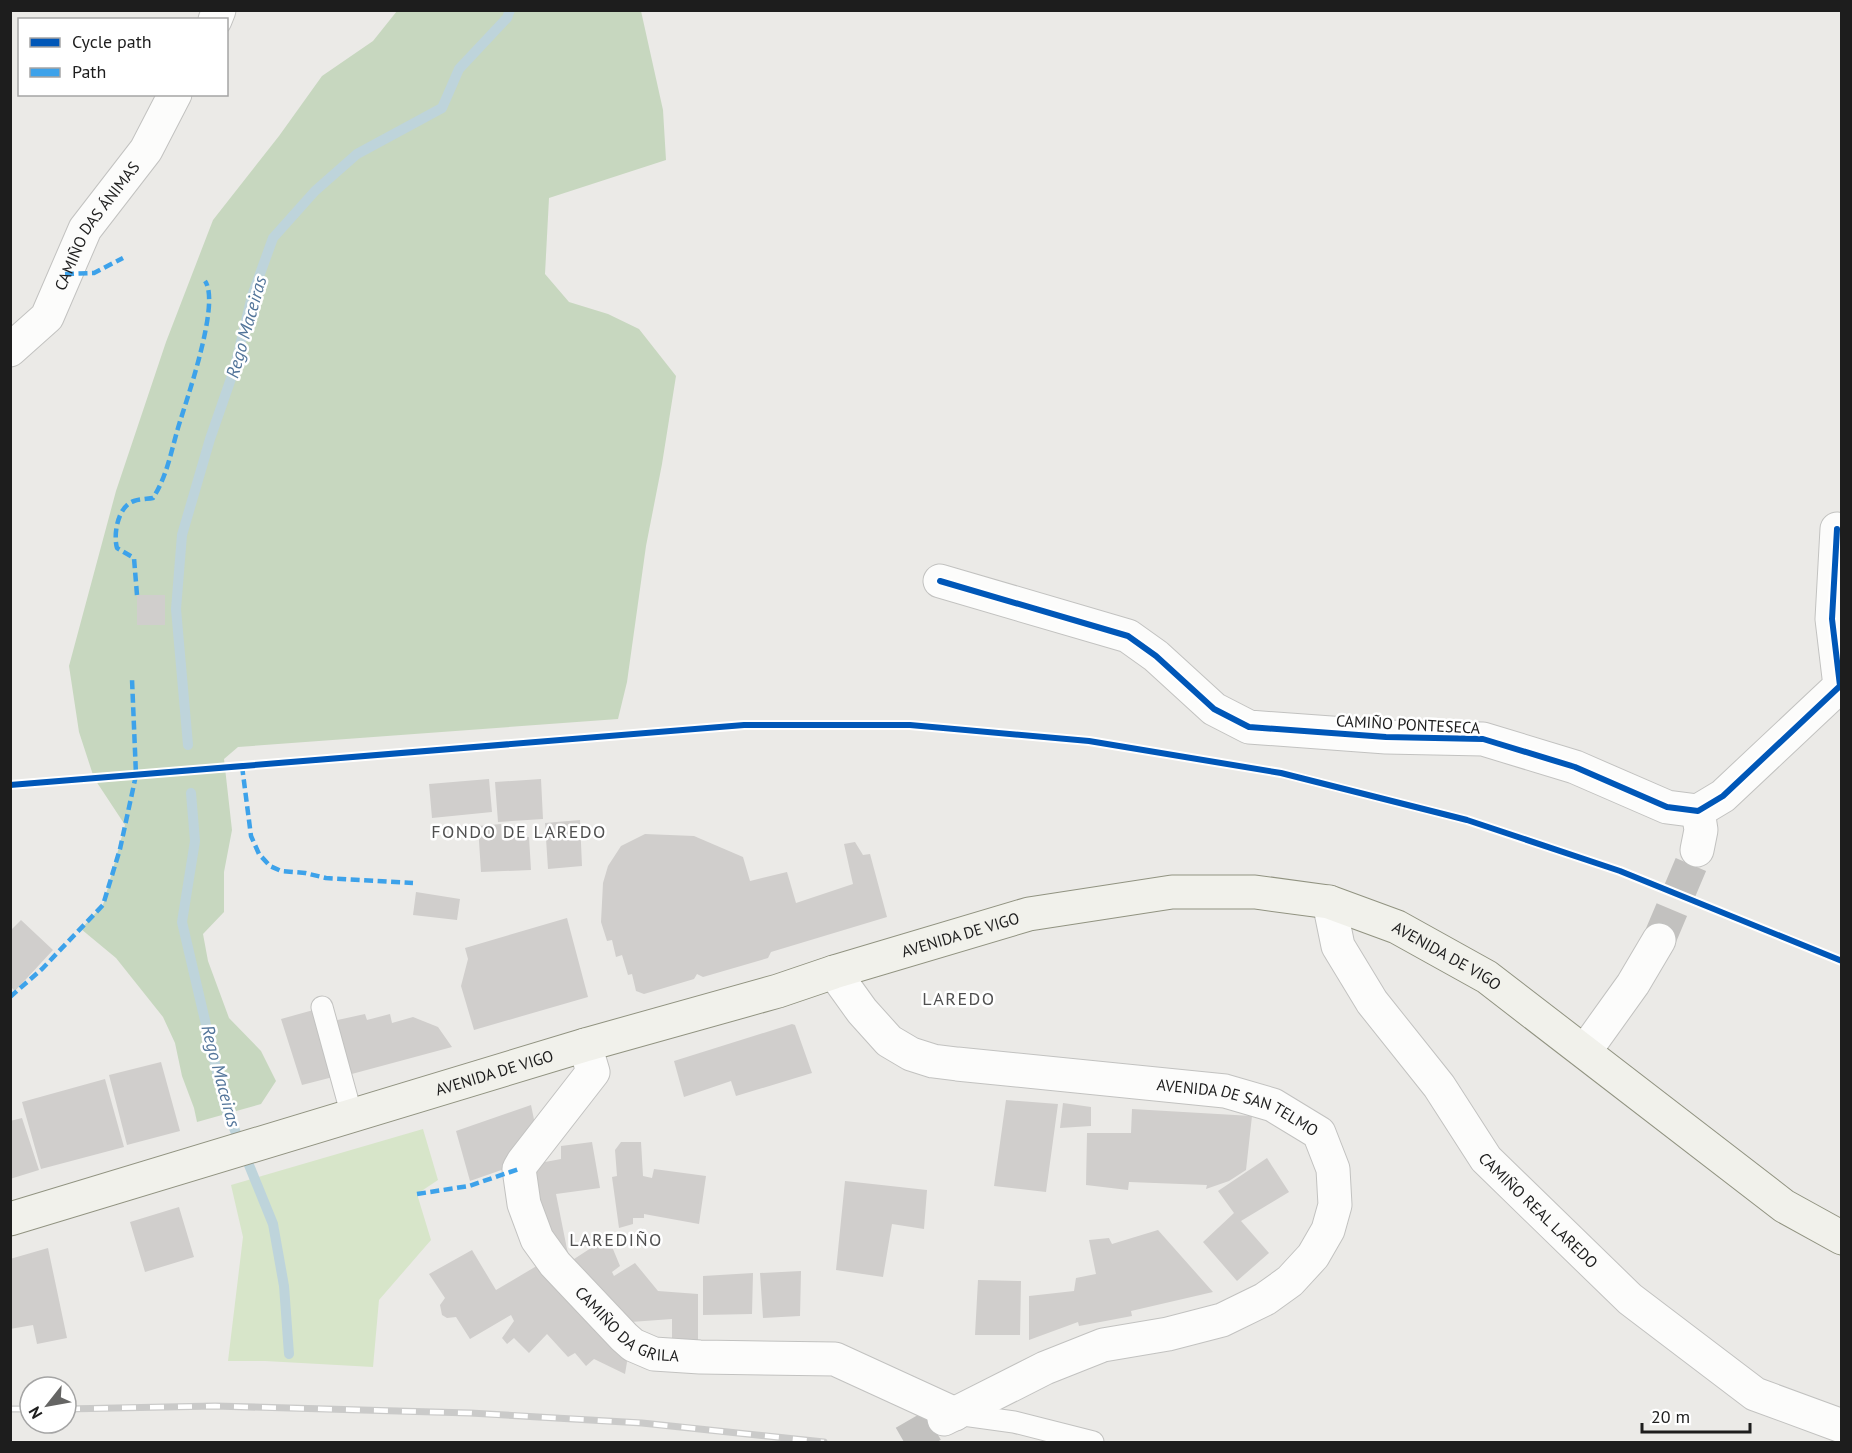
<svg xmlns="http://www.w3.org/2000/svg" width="1852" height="1453" font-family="'PT Sans',sans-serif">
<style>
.grass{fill:#d7e5c9}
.forest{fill:#c7d7bf}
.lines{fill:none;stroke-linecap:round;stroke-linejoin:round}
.stream{stroke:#bed4db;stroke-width:10}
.building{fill:#d0cecc}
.minor-tunnel{stroke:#c2c1bf;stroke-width:33;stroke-dasharray:33 16;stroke-linecap:butt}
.service-casing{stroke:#c2c2c0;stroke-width:23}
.minor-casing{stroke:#c2c2c0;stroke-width:35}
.tertiary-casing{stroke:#c2c2c0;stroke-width:35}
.secondary-casing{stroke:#919381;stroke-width:35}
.service{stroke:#fcfcfb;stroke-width:21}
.minor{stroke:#fcfcfb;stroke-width:33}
.tertiary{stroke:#fcfcfb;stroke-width:33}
.secondary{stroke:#f1f1eb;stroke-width:33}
.rail-casing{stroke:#cacac9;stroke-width:7}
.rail{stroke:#fff;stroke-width:4.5;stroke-dasharray:14;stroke-linecap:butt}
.quiet{stroke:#3da2ea;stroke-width:4.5;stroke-dasharray:9 4.5;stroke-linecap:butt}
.cycleway-casing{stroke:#fff;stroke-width:10}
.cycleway{stroke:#0057b8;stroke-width:6}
.labels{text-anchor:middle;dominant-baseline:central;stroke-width:5;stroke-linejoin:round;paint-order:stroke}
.street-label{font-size:16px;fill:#1d1d1d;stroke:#fff}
.water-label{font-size:18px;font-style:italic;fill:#53759a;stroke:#fff}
.neighbourhood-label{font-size:18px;letter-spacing:1.5px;fill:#505050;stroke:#fff}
</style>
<rect width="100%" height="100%" fill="#ebeae7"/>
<!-- grass -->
<path class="grass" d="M 423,1129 L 438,1180 L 417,1194 L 431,1240 L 379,1300 L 373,1367 L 265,1361 L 228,1361 L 243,1237 L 231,1185 Z"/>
<!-- forest -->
<path class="forest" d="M 397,11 L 641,11 L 663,110 L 666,160 L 549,198 L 545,274 L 569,302 L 608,314 L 639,329 L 676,376 L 662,464 L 646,546 L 627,682 L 618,719 L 238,747 L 224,759 L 232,830 L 224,872 L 224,912 L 203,934 L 208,961 L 229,1018 L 261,1051 L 276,1081 L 261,1104 L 197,1122 L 194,1108 L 182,1076 L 175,1043 L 163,1017 L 116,958 L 81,929 L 103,905 L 125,825 L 94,778 L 79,732 L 69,666 L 116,491 L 166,342 L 213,220 L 279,136 L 322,76 L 373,41 Z"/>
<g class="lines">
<!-- stream -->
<path class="stream" d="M 188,745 L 176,609 L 182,535 L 210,439 L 235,367 L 252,296 L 273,238 L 315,191 L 357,154 L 442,108 L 459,69 L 507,18 L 510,10
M 191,793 L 195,841 L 182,922 L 225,1106 L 273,1224 L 284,1286 L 289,1354"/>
</g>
<!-- building -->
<path class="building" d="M 137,595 L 165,595 L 165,625 L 137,625 Z
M 489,779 L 492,812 L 432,818 L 429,784 Z
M 541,779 L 543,819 L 498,822 L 495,782 Z
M 580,820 L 582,866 L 548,869 L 545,823 Z
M 501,824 L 502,838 L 529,837 L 531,870 L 481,872 L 478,826 Z
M 645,834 L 694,836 L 743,857 L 750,881 L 787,872 L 796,903 L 853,884 L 844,844 L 855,842 L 863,855 L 870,854 L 887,917 L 771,952 L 768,958 L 703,977 L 697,974 L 694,979 L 644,994 L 636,991 L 632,974 L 628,975 L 622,955 L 616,957 L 612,940 L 607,941 L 601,922 L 603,883 L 608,866 L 621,846 Z
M 416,892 L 460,899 L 457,920 L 413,915 Z
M 567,918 L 588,997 L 474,1030 L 461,986 L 468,959 L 465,948 Z
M 21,920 L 53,950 L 15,991 L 10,986 L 10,931 Z
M 317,1009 L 333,1077 L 302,1085 L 281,1019 Z
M 365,1014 L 367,1020 L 390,1014 L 392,1023 L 413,1017 L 438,1027 L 452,1047 L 348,1075 L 333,1021 Z
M 792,1024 L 795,1025 L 812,1073 L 736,1096 L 731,1081 L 684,1097 L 674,1061 Z
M 161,1062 L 180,1131 L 127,1145 L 109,1075 Z
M 105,1079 L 124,1147 L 41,1169 L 22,1102 Z
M 1006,1100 L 1058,1104 L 1046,1192 L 994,1186 Z
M 1063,1103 L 1091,1107 L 1091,1126 L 1060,1128 Z
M 531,1105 L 537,1134 L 513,1166 L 470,1181 L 456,1131 Z
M 1132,1109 L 1252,1116 L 1246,1170 L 1229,1181 L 1206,1189 L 1207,1185 L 1129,1182 L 1128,1190 L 1086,1185 L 1087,1133 L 1131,1133 Z
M 22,1118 L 39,1170 L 10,1179 L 10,1121 Z
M 592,1142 L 600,1188 L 556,1194 L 567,1249 L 571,1261 L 608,1237 L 620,1266 L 612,1272 L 614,1276 L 635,1263 L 658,1291 L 698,1294 L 698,1345 L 672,1343 L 672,1319 L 617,1323 L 544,1240 L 529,1165 L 561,1159 L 561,1146 Z
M 621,1142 L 641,1142 L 643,1176 L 652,1178 L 654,1169 L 706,1176 L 699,1224 L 644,1214 L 644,1218 L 633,1218 L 633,1224 L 619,1228 L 612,1177 L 617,1176 L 615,1150 Z
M 1267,1158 L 1289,1192 L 1241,1221 L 1269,1253 L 1237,1281 L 1203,1242 L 1234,1213 L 1218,1191 Z
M 845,1181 L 927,1190 L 924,1229 L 892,1224 L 883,1277 L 836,1270 Z
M 179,1207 L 194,1257 L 145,1272 L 130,1222 Z
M 1158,1230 L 1213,1292 L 1131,1311 L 1132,1316 L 1079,1326 L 1078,1322 L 1029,1340 L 1029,1296 L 1074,1291 L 1076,1278 L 1096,1274 L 1089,1240 L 1109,1238 L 1112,1244 Z
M 48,1248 L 67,1338 L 37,1344 L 33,1325 L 10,1329 L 10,1259 Z
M 472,1250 L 496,1290 L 540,1264 L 628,1356 L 625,1374 L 594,1359 L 586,1366 L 575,1353 L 568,1357 L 547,1334 L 529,1353 L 514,1338 L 507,1344 L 502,1338 L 514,1321 L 511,1315 L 470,1339 L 456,1317 L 447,1318 L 442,1315 L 440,1305 L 445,1298 L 429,1274 Z
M 801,1271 L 800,1316 L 763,1318 L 760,1273 Z
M 753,1273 L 752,1314 L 703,1315 L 703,1276 Z
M 978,1280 L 1021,1281 L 1020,1335 L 975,1335 Z"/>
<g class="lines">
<!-- minor-tunnel -->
<path class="minor-tunnel" d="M 1659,940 L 1697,850
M 904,1442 L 944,1419"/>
<defs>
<path id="service" d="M 322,1007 L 352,1116
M 956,1414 L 1014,1422 L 1093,1442"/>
<g id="minor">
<path d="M 215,20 L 219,10"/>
<path id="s1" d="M 10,350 L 47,317 L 85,229 L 146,150 L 175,94"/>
<path d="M 940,581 L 1128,636 L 1156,656 L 1214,709 L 1249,727 L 1386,737 L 1483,739 L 1575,767 L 1667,807 L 1698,811 L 1723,796 L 1840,686 L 1832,619 L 1837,529"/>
<path d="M 1697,850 L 1701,830 L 1698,811"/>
<path id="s2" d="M 1329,902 L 1338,946 L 1372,1002 L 1439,1086 L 1486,1159 L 1630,1299 L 1755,1394 L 1842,1426"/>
<path id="s3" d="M 585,1045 L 593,1072 L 523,1162 L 519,1169 L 524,1204 L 537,1239 L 555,1264 L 624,1337 L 633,1345 L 654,1354 L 700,1357 L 835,1359 L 955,1414"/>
<path d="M 1585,1051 L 1633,984 L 1659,940"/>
</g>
<g id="tertiary">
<path id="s4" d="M 834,972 L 862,1011 L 889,1041 L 911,1054 L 933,1061 L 957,1064 L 1225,1091 L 1273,1105 L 1319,1133 L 1333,1169 L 1335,1205 L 1328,1230 L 1313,1256 L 1290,1281 L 1265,1299 L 1222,1320 L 1168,1334 L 1103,1345 L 1045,1368 L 944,1419"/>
</g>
<g id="secondary">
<path id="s5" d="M 10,1219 L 585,1045 L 778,991 L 834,972 L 1029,914 L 1172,892 L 1255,892 L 1329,902 L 1397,927 L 1487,977 L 1784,1206 L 1842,1238"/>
</g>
</defs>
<!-- service casing -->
<use href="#service" class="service-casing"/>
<!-- minor casing -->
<use href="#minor" class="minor-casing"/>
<!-- tertiary casing -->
<use href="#tertiary" class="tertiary-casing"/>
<!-- secondary casing -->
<use href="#secondary" class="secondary-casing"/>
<!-- service -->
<use href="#service" class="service"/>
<!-- minor -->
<use href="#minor" class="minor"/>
<!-- tertiary -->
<use href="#tertiary" class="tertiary"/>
<!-- secondary -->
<use href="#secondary" class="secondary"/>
<defs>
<path id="rail" d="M 10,1409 L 30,1409
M 66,1409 L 215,1406 L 470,1413 L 642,1423 L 824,1442"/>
</defs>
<!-- rail casing -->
<use href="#rail" class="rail-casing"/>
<!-- rail -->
<use href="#rail" class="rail"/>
<!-- quiet -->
<path class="quiet" d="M 65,274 L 94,273 L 123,258
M 137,595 L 134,558 L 117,548 C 113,534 118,506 134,501 C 140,499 147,499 153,498 C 167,476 171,452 178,428 C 186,401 221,303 205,281
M 242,766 L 251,836 L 259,854 L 270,866 L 281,871 L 305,873 L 326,878 L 413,883
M 10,997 L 42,969 L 103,905 L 120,849 L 136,775 L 132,679
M 417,1194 L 469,1186 L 519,1169"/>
<defs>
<path id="cycleway" d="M 940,581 L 1128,636 L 1156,656 L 1214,709 L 1249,727 L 1386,737 L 1483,739 L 1575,767 L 1667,807 L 1698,811 L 1723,796 L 1840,686 L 1832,619 L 1837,529
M 10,785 L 744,725 L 910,725 L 1089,741 L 1281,773 L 1467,820 L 1620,871 L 1842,961"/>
</defs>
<!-- cycleway casing -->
<use href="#cycleway" class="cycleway-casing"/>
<!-- cycleway -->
<use href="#cycleway" class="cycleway"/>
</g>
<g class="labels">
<!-- street labels -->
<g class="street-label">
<text stroke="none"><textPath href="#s1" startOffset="154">CAMIÑO DAS ÁNIMAS</textPath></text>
<text transform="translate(1408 724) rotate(3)">CAMIÑO PONTESECA</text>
<text stroke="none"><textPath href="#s5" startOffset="992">AVENIDA DE VIGO</textPath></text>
<text stroke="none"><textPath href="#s5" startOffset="1496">AVENIDA DE VIGO</textPath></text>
<text stroke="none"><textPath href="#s5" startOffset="506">AVENIDA DE VIGO</textPath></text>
<text stroke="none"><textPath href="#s4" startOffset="447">AVENIDA DE SAN TELMO</textPath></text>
<text stroke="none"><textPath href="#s2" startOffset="378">CAMIÑO REAL LAREDO</textPath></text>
<text stroke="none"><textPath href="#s3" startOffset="351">CAMIÑO DA GRILA</textPath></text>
</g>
<!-- water labels -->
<g class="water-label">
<text transform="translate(246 327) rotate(-74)">Rego Maceiras</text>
<text transform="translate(221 1076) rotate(75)">Rego Maceiras</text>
</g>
<!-- neighbourhood labels -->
<g class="neighbourhood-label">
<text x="519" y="831">FONDO DE LAREDO</text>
<text x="959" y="998">LAREDO</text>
<text x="616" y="1239">LAREDIÑO</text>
</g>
</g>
<!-- border -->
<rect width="1852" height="1453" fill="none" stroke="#1d1d1d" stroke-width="24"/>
<!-- legend -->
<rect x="18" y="18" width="210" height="78" fill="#ffffff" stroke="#a5a5a5" stroke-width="1.5"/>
<rect x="30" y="38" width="30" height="9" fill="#0057b8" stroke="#a5a5a5" stroke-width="1.5"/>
<text x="72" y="48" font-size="18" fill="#1d1d1d">Cycle path</text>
<rect x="30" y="68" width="30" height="9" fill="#3da2ea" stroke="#a5a5a5" stroke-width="1.5"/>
<text x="72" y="78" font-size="18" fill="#1d1d1d">Path</text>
<!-- north arrow -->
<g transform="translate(48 1405) rotate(239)"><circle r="28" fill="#ffffff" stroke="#a5a5a5" stroke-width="1.5"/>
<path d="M0-4.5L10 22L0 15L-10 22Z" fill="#656564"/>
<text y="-9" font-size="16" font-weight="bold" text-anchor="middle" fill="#1d1d1d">N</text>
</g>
<!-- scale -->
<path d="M1642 1423v9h108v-9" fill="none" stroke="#1d1d1d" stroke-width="3"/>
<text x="1651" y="1423" font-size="18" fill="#1d1d1d" stroke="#ffffff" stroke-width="4.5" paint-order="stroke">20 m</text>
</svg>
